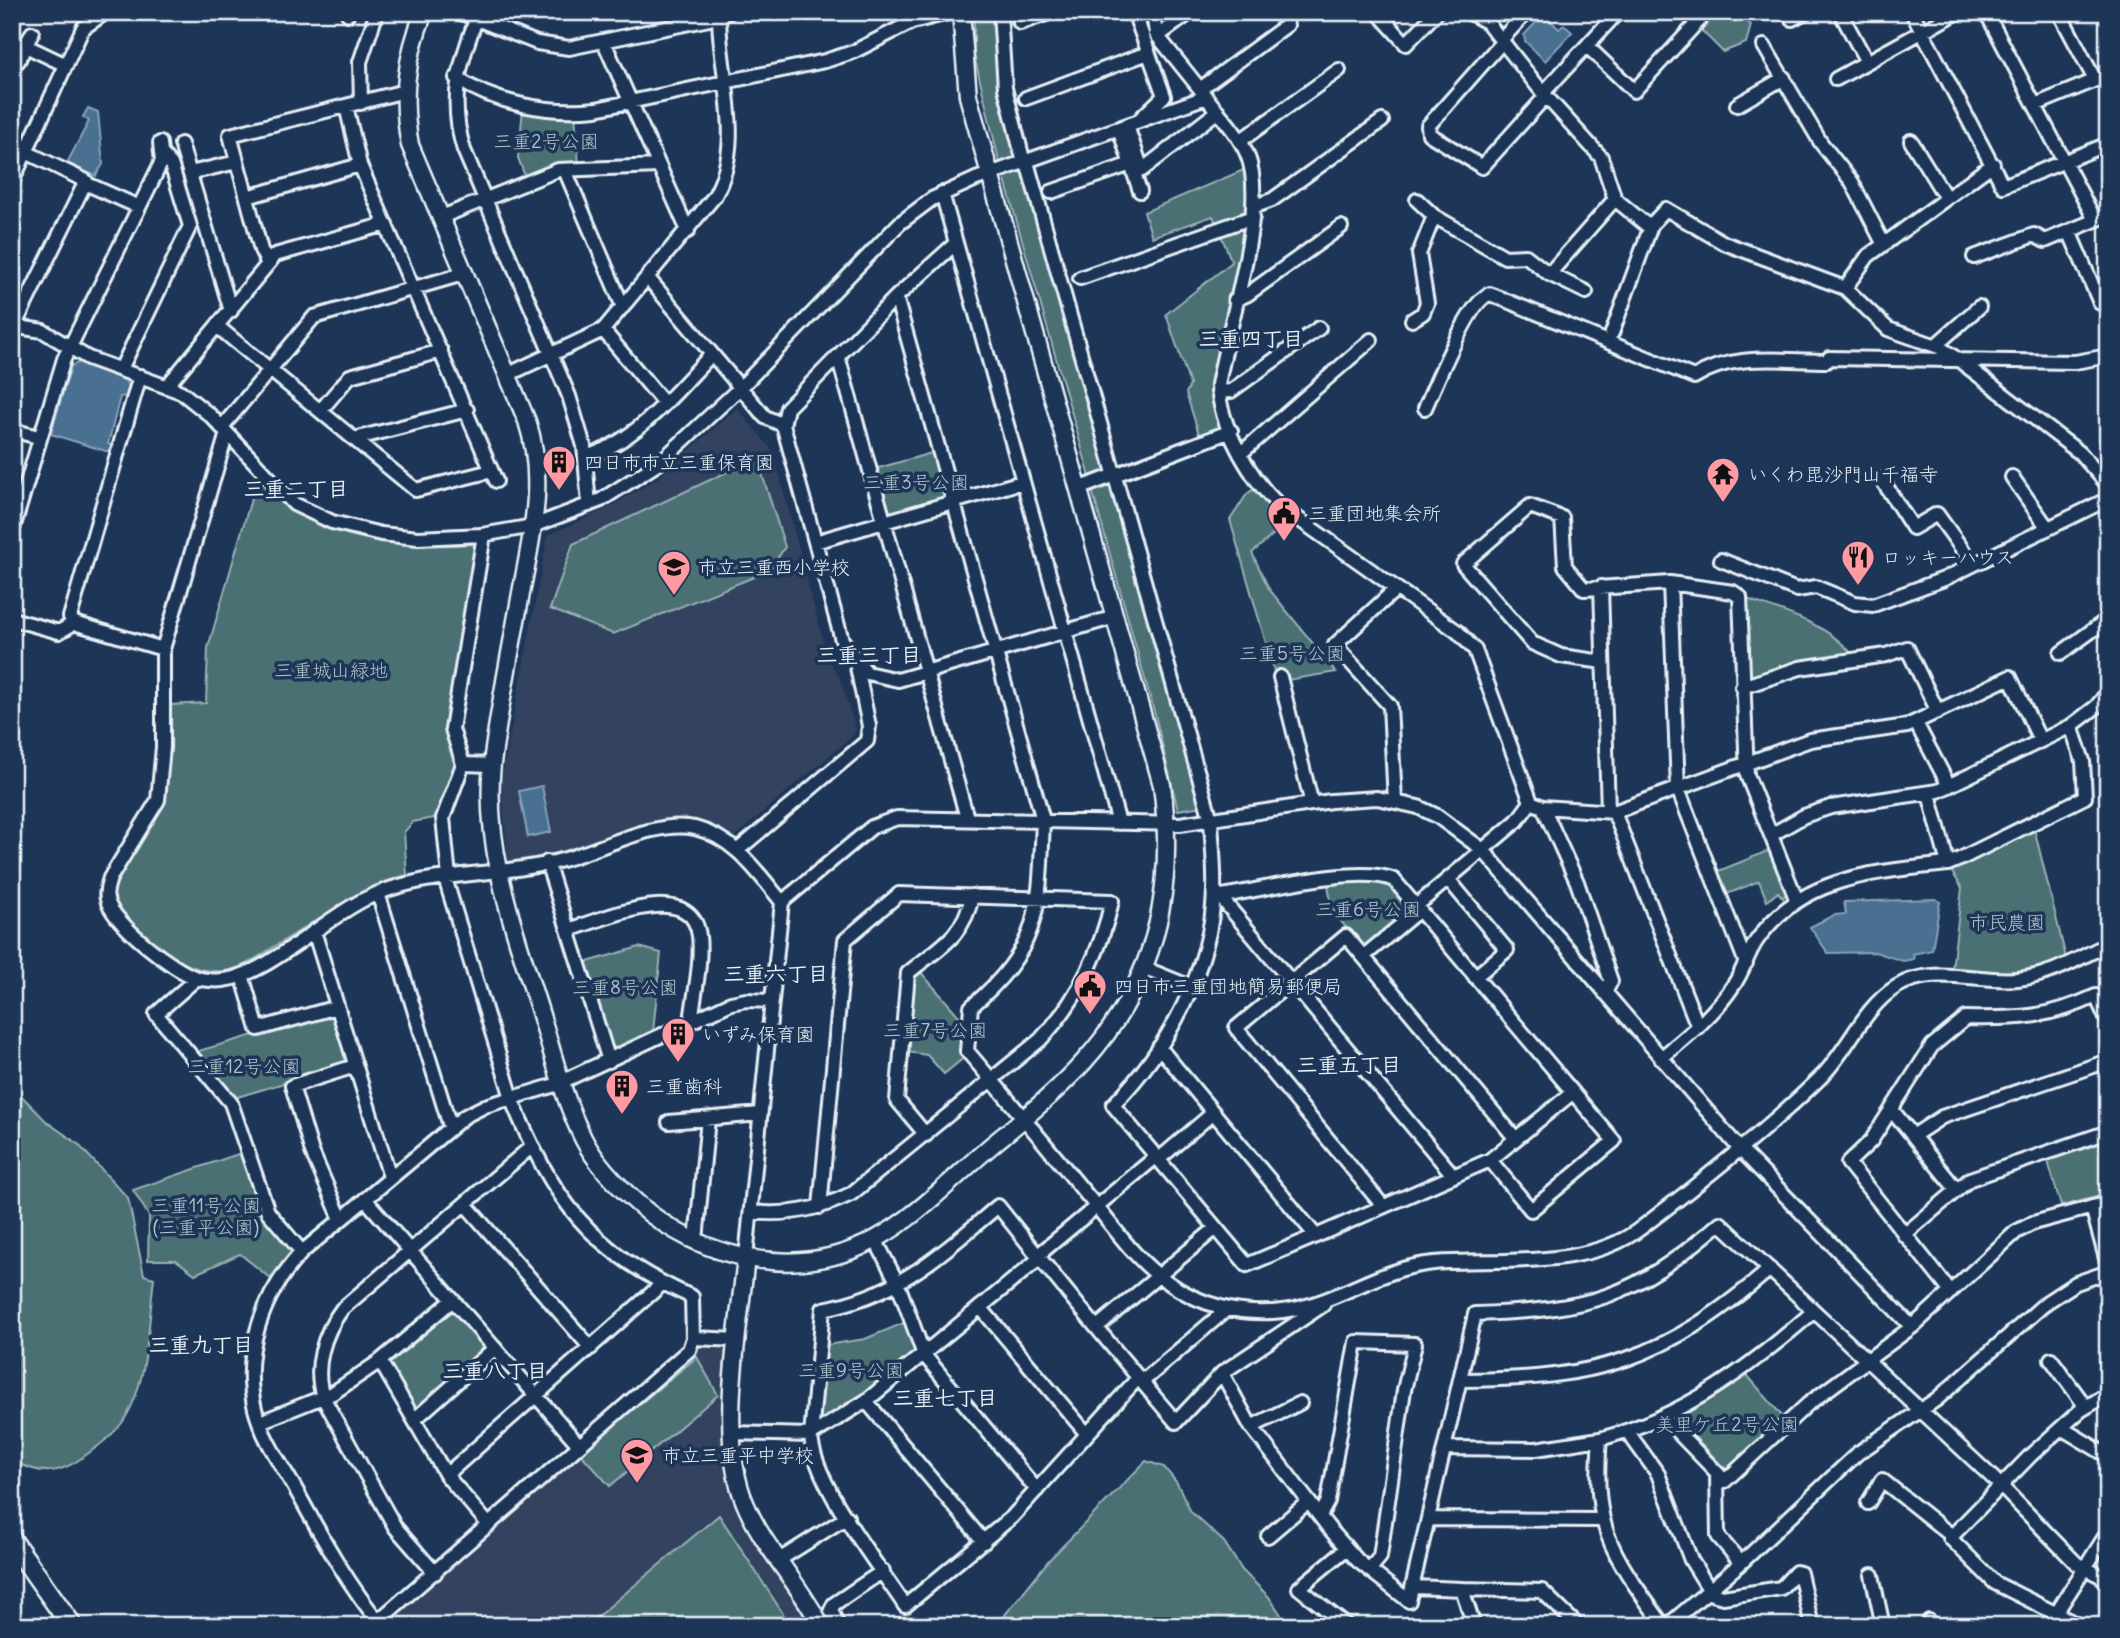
<svg xmlns="http://www.w3.org/2000/svg" width="2120" height="1638" font-family="Delius,'Klee One',sans-serif">
<style>
.built{fill:#32425e}
.green{fill:#4c7073;stroke:#9ab0b6;stroke-width:2}
.water{fill:#486f90;stroke:#88a3ba;stroke-width:2}
.lines{fill:none;stroke-linecap:round;stroke-linejoin:round}
.minor-casing{stroke:#e8f1f8;stroke-width:18}
.tertiary-casing{stroke:#e8f1f8;stroke-width:21}
.trunk-casing{stroke:#e8f1f8;stroke-width:24}
.minor{stroke:#1d3557;stroke-width:12}
.tertiary{stroke:#1d3557;stroke-width:16}
.trunk{stroke:#1d3557;stroke-width:19}
.labels{text-anchor:middle;dominant-baseline:central;stroke-width:7;stroke-linejoin:round;paint-order:stroke}
.park-label{font-size:19px;fill:#b1c4c9;stroke:#1d3557}
.poi-label{font-size:19px;fill:#e8f1f8;stroke:#1d3557;text-anchor:start}
.neighbourhood-label{font-size:21px;font-weight:bold;fill:#e8f1f8;stroke:#1d3557}
</style>
<rect width="100%" height="100%" fill="#1d3557"/>
<filter id="ink" filterUnits="userSpaceOnUse"><feTurbulence type="fractalNoise" baseFrequency=".0143" numOctaves="2"/><feDisplacementMap in="SourceGraphic" scale="14" xChannelSelector="R" yChannelSelector="G"/><feConvolveMatrix kernelMatrix="1 2 1 2 8 2 1 2 1" color-interpolation-filters="sRGB"/></filter>
<g filter="url(#ink)">
<!-- built -->
<path class="built" d="M 737,408 L 773,451 L 828,659 L 840,679 L 856,730 L 854,735 L 735,836 L 704,821 L 665,821 L 548,856 L 508,862 L 501,782 L 548,535 L 606,509 L 658,478 Z
M 703,1344 L 729,1346 L 721,1444 L 723,1463 L 737,1507 L 752,1535 L 813,1626 L 391,1626 L 396,1614 Z"/>
<!-- green -->
<path class="green" d="M 974,12 L 995,12 L 1017,154 L 1014,159 L 1000,165 L 974,55 Z
M 1717,12 L 1736,12 L 1751,25 L 1746,43 L 1723,52 L 1701,30 Z
M 523,109 L 575,115 L 579,165 L 557,166 L 525,176 L 518,158 Z
M 1246,169 L 1249,211 L 1212,387 L 1224,426 L 1200,437 L 1186,393 L 1190,385 L 1166,314 L 1232,262 L 1213,216 L 1152,237 L 1144,212 Z
M 1018,171 L 1022,173 L 1105,466 L 1103,473 L 1090,477 L 1004,177 Z
M 935,452 L 946,493 L 943,499 L 891,514 L 887,511 L 875,469 Z
M 757,458 L 785,547 L 769,571 L 613,634 L 550,609 L 573,544 Z
M 257,478 C 317,542 392,549 475,544 L 477,548 L 450,708 L 458,769 L 439,817 L 413,822 L 404,832 L 407,875 C 361,888 321,918 280,943 C 263,953 243,970 222,971 C 191,973 168,955 146,936 C 132,923 113,911 113,890 L 163,801 L 170,705 L 206,703 L 208,648 Z
M 1105,484 L 1110,487 L 1202,806 L 1178,810 L 1155,715 L 1092,490 Z
M 1255,488 L 1290,520 L 1252,553 L 1269,589 L 1336,672 L 1288,680 L 1285,675 L 1275,674 L 1230,520 L 1247,494 Z
M 1747,599 C 1783,612 1827,623 1852,654 L 1800,663 L 1754,677 L 1749,673 Z
M 2034,828 L 2066,958 C 2029,974 1992,974 1952,969 L 1962,888 L 1950,869 Z
M 1770,850 L 1787,892 L 1783,898 L 1778,892 L 1767,901 L 1759,881 L 1725,895 L 1716,872 Z
M 1359,880 L 1390,884 L 1409,906 L 1410,913 L 1368,947 L 1361,946 L 1335,914 L 1331,904 L 1328,884 Z
M 639,947 L 661,953 L 653,1032 L 615,1051 L 609,1048 L 584,963 Z
M 918,969 L 965,1023 L 966,1056 L 944,1074 L 927,1055 L 907,1052 L 913,975 Z
M 329,1013 L 335,1016 L 348,1059 L 344,1065 L 234,1098 L 195,1052 Z
M 12,1086 L 47,1122 L 77,1143 L 128,1198 L 144,1275 L 154,1278 C 148,1324 149,1384 122,1423 C 112,1436 99,1446 86,1455 C 58,1476 42,1475 12,1461 Z
M 2108,1137 L 2108,1194 L 2061,1206 L 2047,1158 Z
M 241,1153 L 264,1215 L 290,1246 L 291,1253 L 270,1278 L 240,1254 L 195,1274 L 176,1260 L 148,1260 L 149,1216 L 133,1190 Z
M 449,1310 L 454,1310 L 485,1346 L 484,1352 L 418,1410 L 413,1409 L 389,1367 L 388,1360 Z
M 906,1322 L 916,1348 L 913,1354 L 862,1397 L 824,1420 L 819,1417 L 826,1345 L 865,1339 Z
M 697,1357 L 718,1395 L 610,1486 L 580,1453 Z
M 1747,1375 L 1783,1417 L 1729,1467 L 1723,1467 L 1679,1420 L 1680,1414 Z
M 1146,1461 L 1164,1467 L 1177,1483 L 1191,1512 L 1224,1542 L 1242,1570 L 1269,1597 L 1287,1624 L 996,1626 L 1049,1560 Z
M 719,1515 L 791,1626 L 586,1626 Z"/>
<!-- water -->
<path class="water" d="M 1544,14 L 1559,29 L 1564,25 L 1572,32 L 1545,61 L 1525,41 L 1524,35 Z
M 88,108 L 98,112 L 103,164 L 96,176 L 67,163 L 89,121 L 83,117 Z
M 80,362 L 125,379 L 130,390 L 129,396 L 120,397 L 108,444 L 114,446 L 112,453 L 51,434 L 71,366 Z
M 542,786 L 551,832 L 528,837 L 519,791 Z
M 1936,899 L 1940,902 L 1932,950 L 1913,954 L 1914,959 L 1903,961 L 1875,952 L 1828,953 L 1810,927 L 1834,915 L 1846,914 L 1844,902 Z"/>
<g class="lines">
<defs>
<path id="minor" d="M 348,12 L 348,14
M 459,12 L 537,43 L 569,48 L 709,19 L 729,12
M 479,12 C 460,60 448,99 464,150 L 569,396 L 584,446 L 589,505
M 1000,12 L 1005,88 L 1024,163
M 1134,12 L 1164,96 L 1141,118
M 1153,12 L 1156,34 L 1204,94
M 1383,12 L 1381,16 L 1406,44 L 1437,12
M 1468,12 L 1487,22 L 1543,93 L 1601,157 L 1615,199 L 1649,227 L 1666,209 L 1724,243 L 1845,288 L 1888,329 L 1939,347 L 1960,361 L 2080,453 L 2108,485
M 1840,12 L 1867,62 L 1958,12
M 1912,12 L 2003,186 L 2108,144
M 1986,12 L 2095,220
M 2059,12 L 2095,80
M 1792,19 L 1805,12
M 1020,23 L 1052,12
M 1158,36 L 1191,12
M 1502,39 L 1527,12
M 1503,41 L 1428,126 L 1429,134 L 1482,167 L 1546,96
M 604,42 L 688,231
M 26,46 L 66,65
M 1587,46 L 1634,91 L 1707,12
M 1764,46 L 1821,143 L 1852,182 L 1883,243
M 18,61 L 32,33
M 456,78 C 496,104 549,114 596,109 L 825,61 L 853,52 L 912,22 L 952,12
M 1836,79 L 1867,62
M 1200,89 L 1287,25
M 1543,93 L 1618,12
M 1026,98 L 1148,53
M 361,103 L 360,62 L 377,12
M 1737,105 L 1784,78
M 2035,105 L 2108,75
M 346,106 L 360,165 L 496,481
M 1127,126 L 1142,170 L 1218,111
M 1119,129 L 1140,191
M 1240,141 L 1339,70
M 1911,141 L 1946,198
M 181,144 L 231,311
M 1027,162 L 1211,820 C 1212,844 1215,866 1214,890 C 1212,968 1167,1050 1113,1105 L 1247,1265 L 1316,1236
M 565,170 L 623,307
M 190,173 L 237,162
M 12,182 L 83,28 L 106,12
M 85,183 L 139,207
M 1051,192 L 1131,164
M 942,193 L 1119,823
M 247,197 L 360,165
M 1417,200 L 1434,216
M 1255,206 L 1272,200 L 1382,121
M 2108,215 L 2069,231 L 2100,303 L 2108,299
M 439,218 L 558,170 L 659,166
M 956,243 L 896,297 L 787,408 L 783,425 L 842,640 L 867,673 L 898,680 L 1115,617
M 1974,257 L 2034,235 L 2045,241 L 2069,231
M 268,264 L 275,255 L 386,224
M 648,278 L 765,417 L 783,425
M 1080,278 L 1253,217
M 1845,288 L 1868,256 L 1993,164
M 1586,292 L 1549,274 L 1615,199
M 896,297 L 1043,820 C 1039,909 1042,946 971,1007 L 967,1051 C 1009,1100 1050,1150 1091,1200 C 1114,1227 1136,1261 1166,1281 C 1200,1306 1241,1316 1283,1311 C 1337,1304 1378,1268 1434,1263 C 1500,1258 1587,1270 1641,1228 C 1701,1182 1767,1130 1821,1077 C 1848,1050 1863,1008 1896,987 C 1932,964 1979,983 2018,979 C 2051,976 2079,958 2108,944
M 1235,300 L 1248,294 L 1341,227
M 1412,320 L 1423,313 L 1427,303 L 1419,254 L 1434,216 L 1505,257 L 1526,256 L 1549,274
M 12,326 L 43,331 L 88,358 L 181,392 L 211,416 L 294,504 L 332,522 L 381,534 L 418,538 L 482,535 L 533,526 L 601,500 L 659,463 L 741,387 L 900,223 L 932,199 L 976,179 L 1206,97 C 1220,115 1238,133 1247,154 C 1269,207 1228,325 1218,385 C 1220,426 1250,479 1280,506 L 1458,632 L 1475,650 L 1531,802 L 1543,807 L 1614,812 L 1810,740 L 1907,726 L 2010,677 L 2040,740
M 14,327 L 86,181 L 26,152
M 218,327 L 416,490 L 491,471
M 603,330 L 664,403
M 1612,333 L 1652,223
M 1936,345 L 1979,307
M 838,356 L 967,818
M 121,369 L 190,226 L 171,164 L 161,153 L 160,143
M 507,375 L 603,330 L 714,197 C 747,140 718,74 719,12
M 167,386 L 268,264 L 261,250 L 230,135 L 405,91
M 1218,392 L 1231,391 L 1319,328
M 1425,408 C 1435,386 1470,298 1490,294 L 1694,377 C 1734,352 1781,361 1827,361 L 1829,358 L 2075,362 L 2108,356
M 320,411 L 350,376 L 441,351
M 222,427 L 314,317 L 463,274
M 12,430 L 38,437
M 227,433 L 163,649 L 163,747 L 158,800 L 110,878 C 108,885 105,893 107,899 C 111,922 175,972 197,978 C 204,980 216,981 223,980 C 267,975 324,919 365,899 C 426,869 498,878 562,860 C 601,850 656,819 695,828 C 735,838 757,872 782,902
M 354,439 L 467,410
M 1240,454 L 1371,340
M 586,457 C 638,441 676,391 712,354
M 2012,477 L 2047,527
M 1882,480 L 1913,528 L 1937,514 L 1973,564
M 1078,489 L 1231,431
M 12,532 L 64,359 L 162,161 L 161,153
M 815,542 L 1022,482
M 1721,560 L 1797,590 L 1816,587 L 1855,603 L 1873,605 L 1944,579 L 2108,499
M 1670,583 L 1678,789 L 1746,963
M 1601,587 L 1608,811
M 12,619 L 59,632 L 74,623 L 163,649
M 74,623 L 70,617 L 140,376
M 2061,653 L 2108,619
M 1603,662 L 1561,656 L 1532,643 L 1463,564 L 1530,506 L 1562,518 L 1565,566 L 1584,589 L 1670,583 L 1733,592 L 1740,597 L 1747,775 L 1797,901
M 1280,677 L 1312,804
M 1742,687 L 1800,668 L 1886,655 L 1907,648 L 1938,712
M 1916,723 L 1949,786
M 2071,726 L 2096,707 L 2108,692
M 463,764 L 492,765
M 1929,794 L 1948,864
M 1395,801 L 1390,706 L 1335,645 L 1396,589
M 1543,807 L 1577,882 L 1611,981 L 1605,993
M 1614,812 L 1698,1027
M 738,850 L 867,741 L 869,726 L 856,662
M 547,862 L 609,1061
M 449,877 L 443,818 L 463,764 L 452,729 L 484,535
M 445,878 L 512,1098
M 1448,879 L 1507,950 L 1475,977
M 378,893 L 450,1126
M 1217,893 L 1453,1175
M 1222,896 C 1262,890 1360,864 1394,880 L 1614,1141 L 1531,1210 L 1490,1160
M 1416,906 L 1517,821 L 1531,802
M 568,930 C 600,921 692,877 699,936 C 702,963 694,995 691,1022
M 314,931 L 390,1177
M 1364,956 L 1419,910
M 1144,968 L 1191,987
M 242,975 L 258,1029 L 337,1007
M 197,978 L 156,1014 L 231,1103 L 268,1212 L 302,1252
M 1159,1047 L 1316,1236 L 1490,1160 L 1572,1093
M 1661,1058 C 1689,1035 1715,1014 1735,983 C 1744,969 1748,953 1757,940 C 1802,875 1878,872 1948,864 L 1960,859 L 2085,797 L 2083,761 L 2071,726 L 1938,791 L 1831,807 L 1804,816 L 1771,835
M 561,1082 L 731,1003 L 746,1000 L 770,1001
M 1892,1110 L 1956,1189
M 669,1122 L 760,1114
M 926,1135 L 897,1100 L 908,973 C 938,948 964,937 972,896
M 1913,1136 L 1942,1117 L 2108,1061
M 1159,1159 L 1213,1113
M 365,1199 L 579,1445
M 465,1204 L 591,1348
M 1383,1206 L 1236,1028 L 1346,936 L 1516,1139
M 2092,1207 L 2108,1266
M 751,1212 C 787,1216 818,1210 851,1194 L 1040,1040 C 1078,1000 1100,954 1112,901 L 899,894 L 845,940 L 820,1207
M 341,1219 L 312,1152 L 292,1086 L 355,1066
M 1904,1235 L 1970,1179 L 2108,1132
M 875,1239 L 898,1284 L 924,1355 L 1037,1490
M 696,1240 L 708,1119
M 1037,1256 L 1157,1156
M 746,1257 L 782,902 L 872,827 L 897,818 L 1180,824 L 1331,801 L 1377,798 L 1418,807 L 1437,816 L 1483,850 L 1739,1148 L 1912,1327
M 1951,1292 L 1848,1163 L 1871,1141 L 1932,1046 L 1966,1018 C 2017,1019 2049,1018 2096,996 L 2108,1022
M 1323,1305 L 1222,1373 L 1250,1425 L 1328,1527 L 1358,1561 L 1409,1601 L 1475,1314 C 1590,1310 1632,1299 1720,1223 L 1993,1478 L 2076,1563 L 2108,1580
M 980,1307 L 1087,1434
M 1097,1327 L 1216,1228
M 693,1338 L 738,1340
M 2051,1359 L 2086,1407
M 380,1361 L 446,1475 L 489,1525
M 1139,1377 L 1012,1517 L 905,1606 C 877,1563 813,1483 811,1435 L 823,1309 C 899,1295 941,1254 998,1206 C 1056,1279 1115,1351 1176,1422 L 1222,1373
M 1460,1380 C 1600,1379 1663,1361 1770,1269
M 1143,1381 L 1226,1310
M 866,1401 L 984,1542
M 1664,1418 L 1725,1481 L 1808,1404 L 1912,1327 L 2016,1232 L 2033,1223 L 2108,1203
M 414,1420 L 495,1348
M 260,1422 L 333,1393 L 380,1361 L 453,1300
M 1251,1427 L 1300,1403
M 2063,1429 L 2108,1456
M 1627,1431 L 1658,1474 L 1691,1560 L 1712,1594 L 1723,1597 L 1781,1588 L 1796,1572 L 1800,1573 L 1812,1626
M 731,1433 L 811,1435 L 866,1401 L 1040,1258
M 1446,1448 L 1536,1449 L 1600,1439
M 1717,1473 L 1718,1536 L 1741,1563 L 1858,1453 L 1937,1399 L 2047,1302 L 2076,1283 L 2108,1272
M 446,1475 L 662,1284
M 1868,1503 L 1882,1480 L 1952,1536
M 1320,1516 L 1328,1501 L 1356,1342 L 1415,1344 L 1404,1390 L 1380,1557 L 1369,1570
M 1429,1519 L 1601,1520
M 1268,1536 L 1308,1502
M 1346,1549 L 1299,1588 L 1347,1626
M 779,1560 L 847,1517
M 435,1573 L 395,1527 L 324,1399 C 312,1369 324,1333 342,1309 L 531,1147
M 1872,1575 L 1883,1626
M 1413,1587 L 1462,1589 L 1474,1626
M 1462,1589 L 1542,1591 L 1578,1626
M 2056,1613 L 2108,1532
M 378,1621 L 689,1350 L 693,1338 L 692,1297 C 589,1251 553,1200 511,1098
M 382,1626 C 350,1587 325,1543 301,1499 C 286,1471 263,1441 255,1409 C 241,1352 264,1292 302,1252 L 465,1116 L 485,1106 L 562,1083
M 838,1626 L 831,1610 L 834,1604 L 883,1571
M 1664,1626 C 1612,1554 1592,1530 1600,1439 C 1685,1416 1749,1368 1814,1311
M 1667,1626 L 1741,1563
M 1927,1626 L 1929,1621
M 2081,1626 L 1995,1583 L 1950,1538 L 2032,1454 L 2081,1410 L 2108,1394"/>
<path id="tertiary" d="M 424,12 C 406,57 401,98 410,145 L 527,421 C 546,479 532,535 521,593 C 511,650 499,707 492,764 C 483,850 516,934 541,1015 C 554,1057 564,1101 584,1140 C 596,1163 618,1186 637,1203 C 702,1260 798,1282 876,1239 C 918,1216 955,1176 992,1145 C 1058,1090 1112,1047 1145,964 C 1168,906 1170,846 1162,785 L 968,96 L 961,12
M 746,1257 C 739,1328 717,1438 745,1503 C 763,1547 799,1583 821,1626"/>
<path id="trunk" d="M 12,1541 L 72,1626"/>
</defs>
<!-- minor casing -->
<use href="#minor" class="minor-casing"/>
<!-- tertiary casing -->
<use href="#tertiary" class="tertiary-casing"/>
<!-- trunk casing -->
<use href="#trunk" class="trunk-casing"/>
<!-- minor -->
<use href="#minor" class="minor"/>
<!-- tertiary -->
<use href="#tertiary" class="tertiary"/>
<!-- trunk -->
<use href="#trunk" class="trunk"/>
</g>
</g>
<!-- icons -->
<defs>
<symbol id="building-pin" viewBox="-11 -11 22 30"><path d="M0 17L-7.5 6A9.5 9.5 0 1 1 7.5 6Z" fill="#ff9aa2" stroke="#1d3557"/><path d="M-4-6H4V6H1V3H-1V6H-4ZM-2.5-4.3h1.7v1.8h-1.7ZM.8-4.3h1.7v1.8H.8ZM-2.5-1h1.7V.8h-1.7ZM.8-1h1.7V.8H.8Z" fill="#111"/></symbol>
<symbol id="temple-pin" viewBox="-11 -11 22 30"><path d="M0 17L-7.5 6A9.5 9.5 0 1 1 7.5 6Z" fill="#ff9aa2" stroke="#1d3557"/><path d="M0-6L5-2H3V0L6.5 2.5H4V6H1.5V3h-3V6H-4V2.5H-6.5L-3 0V-2H-5Z" fill="#111"/></symbol>
<symbol id="civic-pin" viewBox="-11 -11 22 30"><path d="M0 17L-7.5 6A9.5 9.5 0 1 1 7.5 6Z" fill="#ff9aa2" stroke="#1d3557"/><path d="M-.6-6.5H3V-4.5H.6V-3L4-1V1h2V6H-6V1h2V-1L-.6-3ZM-1.2 2.5V6h2.4V2.5Z" fill="#111"/></symbol>
<symbol id="restaurant-pin" viewBox="-11 -11 22 30"><path d="M0 17L-7.5 6A9.5 9.5 0 1 1 7.5 6Z" fill="#ff9aa2" stroke="#1d3557"/><path d="M-5-6h1v4h1v-4h1v4h1v-4h1v5L-1.5 .5V6h-2V.5L-5-1ZM5-6V6H3V1.5H1.5Q1.5-4 5-6Z" fill="#111"/></symbol>
<symbol id="school-pin" viewBox="-11 -11 22 30"><path d="M0 17L-7.5 6A9.5 9.5 0 1 1 7.5 6Z" fill="#ff9aa2" stroke="#1d3557"/><path d="M0-5L7-2L0 1L-7-2ZM-4 1L0 2.5L4 1V4Q0 6-4 4Z" fill="#111"/></symbol>
</defs>
<g fill-rule="evenodd">
<use href="#building-pin" x="540" y="443" width="38" height="52"/>
<use href="#temple-pin" x="1704" y="455" width="38" height="52"/>
<use href="#civic-pin" x="1265" y="494" width="38" height="52"/>
<use href="#restaurant-pin" x="1839" y="538" width="38" height="52"/>
<use href="#school-pin" x="655" y="548" width="38" height="52"/>
<use href="#civic-pin" x="1071" y="967" width="38" height="52"/>
<use href="#building-pin" x="659" y="1015" width="38" height="52"/>
<use href="#building-pin" x="603" y="1067" width="38" height="52"/>
<use href="#school-pin" x="618" y="1436" width="38" height="52"/>
</g>
<g class="labels">
<!-- park labels -->
<g class="park-label">
<text x="546" y="141">三重2号公園</text>
<text x="916" y="482">三重3号公園</text>
<text x="1292" y="653">三重5号公園</text>
<text x="331" y="670">三重城山緑地</text>
<text x="1368" y="909">三重6号公園</text>
<text x="2007" y="922">市民農園</text>
<text x="625" y="987">三重8号公園</text>
<text x="935" y="1030">三重7号公園</text>
<text x="244" y="1066">三重12号公園</text>
<text x="206" y="1205">三重11号公園<tspan x="206" dy="22">(三重平公園)</tspan></text>
<text x="851" y="1370">三重9号公園</text>
<text x="1727" y="1424">美里ケ丘2号公園</text>
</g>
<!-- poi labels -->
<g class="poi-label">
<text x="584" y="462">四日市市立三重保育園</text>
<text x="1748" y="474">いくわ毘沙門山千福寺</text>
<text x="1308" y="513">三重団地集会所</text>
<text x="1882" y="557">ロッキーハウス</text>
<text x="698" y="567">市立三重西小学校</text>
<text x="1114" y="986">四日市三重団地簡易郵便局</text>
<text x="702" y="1034">いずみ保育園</text>
<text x="646" y="1086">三重歯科</text>
<text x="662" y="1455">市立三重平中学校</text>
</g>
<!-- neighbourhood labels -->
<g class="neighbourhood-label">
<text x="1251" y="338">三重四丁目</text>
<text x="296" y="488">三重二丁目</text>
<text x="869" y="654">三重三丁目</text>
<text x="776" y="973">三重六丁目</text>
<text x="1349" y="1064">三重五丁目</text>
<text x="201" y="1344">三重九丁目</text>
<text x="495" y="1370">三重八丁目</text>
<text x="945" y="1397">三重七丁目</text>
</g>
</g>
<!-- margin -->
<rect width="2120" height="1638" fill="none" stroke="#1d3557" stroke-width="42"/>
<rect x="21" y="21" width="2078" height="1596" fill="none" stroke="#e8f1f8" stroke-width="2.5" filter="url(#ink)"/>
</svg>
